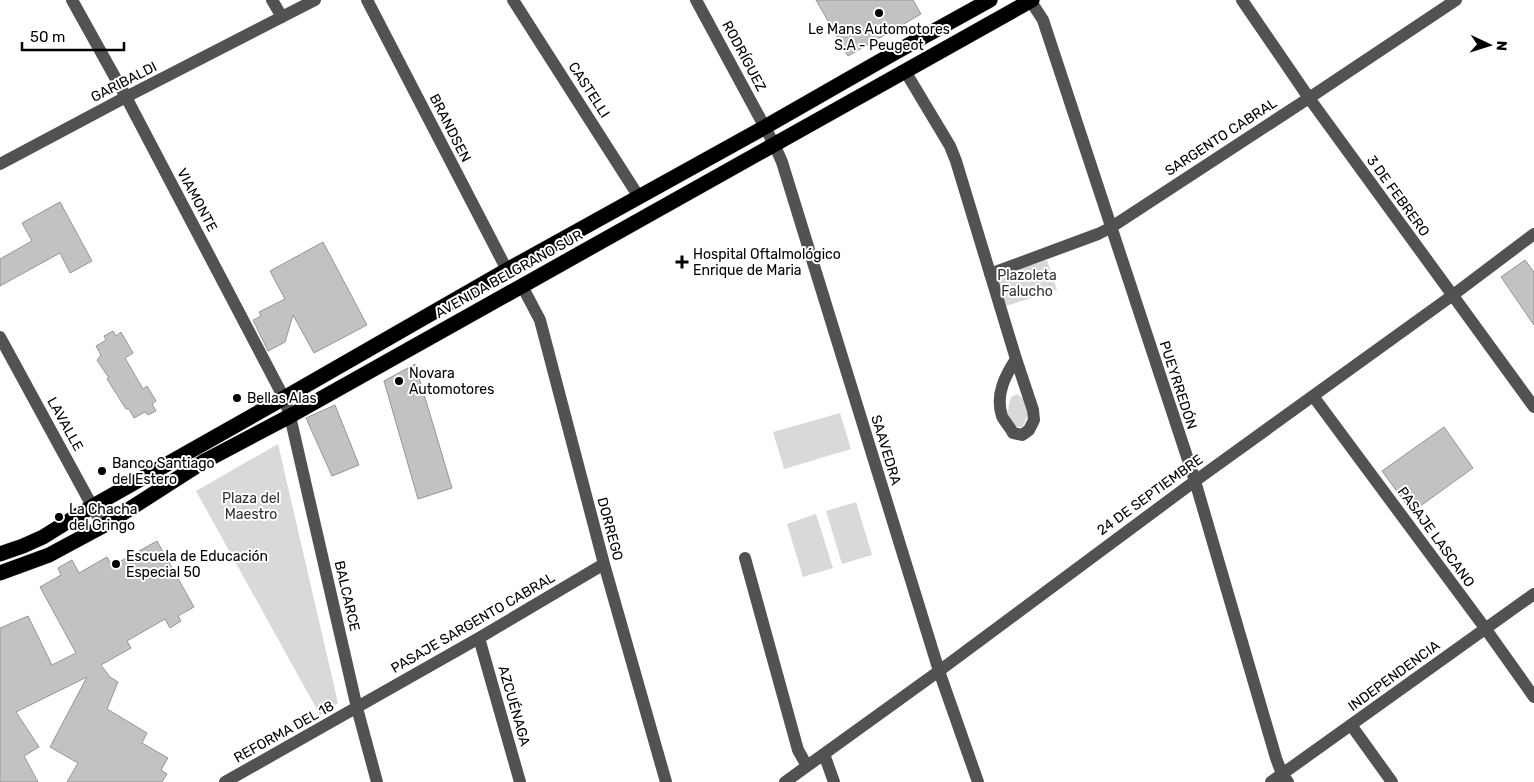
<svg xmlns="http://www.w3.org/2000/svg" width="1534" height="782" font-family="Rubik,sans-serif">
<style>
.green{fill:#d9d9d9}
.building{fill:#c2c2c2;stroke:#969696}
.lines{fill:none;stroke-linecap:round;stroke-linejoin:round}
.highway-casing{stroke:#dbdbdb;stroke-width:16}
.minor{stroke:#525252;stroke-width:12}
.highway{stroke:#000;stroke-width:15}
.poi-dot{fill:#000;stroke:#fff;stroke-width:2}
.labels{text-anchor:middle;dominant-baseline:central;stroke-width:4;stroke-linejoin:round;paint-order:stroke}
.poi-label{font-size:14px;fill:#000;stroke:#fff;text-anchor:start}
.street-label{font-size:14px;fill:#000;stroke:#fff}
.park-label{font-size:14px;fill:#303030;stroke:#fff}
</style>
<rect width="100%" height="100%" fill="#fff"/>
<!-- green -->
<path class="green" d="M 1047,260 L 1057,290 L 1006,306 L 997,276 Z
M 1017,394 C 1019,396 1022,397 1024,400 C 1030,407 1028,420 1022,427 L 1015,427 C 1005,418 1008,408 1011,397 Z
M 840,413 L 851,449 L 784,469 L 773,432 Z
M 278,444 L 338,703 L 320,715 L 196,491 Z
M 856,502 L 872,555 L 842,564 L 826,511 Z
M 816,514 L 833,568 L 803,577 L 787,524 Z"/>
<!-- building -->
<path class="building" d="M 816,0 L 913,0 L 921,14 L 848,56 Z
M 60,202 L 92,261 L 70,273 L 60,253 L 0,286 L 0,259 L 32,241 L 22,223 Z
M 323,242 L 367,325 L 314,353 L 293,315 L 285,342 L 268,351 L 253,320 L 261,316 L 259,312 L 285,299 L 270,271 Z
M 1525,260 L 1534,272 L 1534,325 L 1501,277 Z
M 113,331 L 116,336 L 121,332 L 133,353 L 125,358 L 143,389 L 147,386 L 156,401 L 152,404 L 156,411 L 148,415 L 145,412 L 134,418 L 129,409 L 126,409 L 107,379 L 109,378 L 97,360 L 101,355 L 96,346 L 106,340 L 104,336 Z
M 415,364 L 452,488 L 418,499 L 384,381 Z
M 335,405 L 359,465 L 332,476 L 306,418 Z
M 1444,427 L 1473,468 L 1412,512 L 1382,471 Z
M 157,541 L 194,607 L 178,616 L 181,621 L 170,628 L 165,619 L 127,641 L 131,648 L 101,665 L 110,677 L 118,682 L 107,709 L 147,733 L 142,743 L 168,758 L 161,770 L 167,774 L 162,782 L 67,782 L 78,763 L 50,747 L 87,677 L 16,712 L 39,747 L 24,756 L 38,782 L 0,782 L 0,628 L 28,616 L 52,665 L 76,653 L 40,587 L 61,575 L 58,568 L 72,560 L 79,573 L 107,557 L 112,566 Z"/>
<g class="lines">
<defs>
<path id="highway" d="M 0,554 L 23,546 L 43,537 L 93,506 L 284,398 L 507,270 L 765,127 L 896,52 L 990,0
M 0,573 L 49,555 L 103,526 L 203,462 L 290,416 L 1032,0"/>
</defs>
<!-- highway casing -->
<use href="#highway" class="highway-casing"/>
<!-- minor -->
<path class="minor" d="M 72,0 L 126,97 L 284,398 L 290,416 L 357,708 L 377,782
M 272,0 L 282,17
M 367,0 L 507,270
M 513,0 L 639,197
M 696,0 L 774,144 L 782,162 L 939,671 L 978,782
M 1030,0 L 1043,20 L 1195,481 L 1276,758 L 1282,774 L 1288,782
M 1242,0 L 1309,98 L 1534,407
M 905,71 L 950,146 L 956,161 L 1016,359 L 1033,410 L 1034,420 L 1029,430 L 1022,435 L 1013,433 C 1010,427 1004,421 1002,416 C 995,395 1005,376 1016,359
M 0,164 L 126,97 L 315,0
M 990,274 L 1098,234 L 1110,228 L 1309,98 L 1456,0
M 522,286 L 540,320 L 604,564 L 666,782
M 0,337 L 103,526
M 1313,396 L 1485,628 L 1534,697
M 745,558 L 798,750 L 807,766
M 479,638 L 520,782
M 1351,725 L 1392,782
M 824,754 L 834,782
M 225,782 L 479,638 L 604,564
M 785,782 L 939,671 L 1195,481 L 1453,295 L 1534,234
M 1271,782 L 1534,594"/>
<!-- highway -->
<use href="#highway" class="highway"/>
</g>
<!-- markers -->
<g class="poi-dot">
<circle cx="879" cy="13" r="5"/>
<path d="M679.5 254.5h5v5h5v5h-5v5h-5v-5h-5v-5h5z"/>
<circle cx="399" cy="381" r="5"/>
<circle cx="237" cy="398" r="5"/>
<circle cx="102" cy="471" r="5"/>
<circle cx="59" cy="517" r="5"/>
<circle cx="116" cy="564" r="5"/>
</g>
<g class="labels">
<!-- poi labels -->
<g class="poi-label">
<text x="879" y="29" text-anchor="middle">Le Mans Automotores<tspan x="879" dy="16">S.A - Peugeot</tspan></text>
<text x="693" y="254">Hospital Oftalmológico<tspan x="693" dy="16">Enrique de Maria</tspan></text>
<text x="409" y="373">Novara<tspan x="409" dy="16">Automotores</tspan></text>
<text x="247" y="398">Bellas Alas</text>
<text x="112" y="463">Banco Santiago<tspan x="112" dy="16">del Estero</tspan></text>
<text x="69" y="509">La Chacha<tspan x="69" dy="16">del Gringo</tspan></text>
<text x="126" y="556">Escuela de Educación<tspan x="126" dy="16">Especial 50</tspan></text>
</g>
<!-- street labels -->
<g class="street-label">
<text transform="translate(744 56) rotate(62)">RODRÍGUEZ</text>
<text transform="translate(124 82) rotate(-27)">GARIBALDI</text>
<text transform="translate(589 90) rotate(57)">CASTELLI</text>
<text transform="translate(450 128) rotate(63)">BRANDSEN</text>
<text transform="translate(1221 137) rotate(-33)">SARGENTO CABRAL</text>
<text transform="translate(1398 196) rotate(54)">3 DE FEBRERO</text>
<text transform="translate(197 200) rotate(62)">VIAMONTE</text>
<text transform="translate(509 274) rotate(-29)">AVENIDA BELGRANO SUR</text>
<text transform="translate(1178 385) rotate(72)">PUEYRREDÓN</text>
<text transform="translate(65 424) rotate(61)">LAVALLE</text>
<text transform="translate(886 450) rotate(73)">SAAVEDRA</text>
<text transform="translate(1150 495) rotate(-36)">24 DE SEPTIEMBRE</text>
<text transform="translate(610 529) rotate(75)">DORREGO</text>
<text transform="translate(1436 537) rotate(54)">PASAJE LASCANO</text>
<text transform="translate(347 596) rotate(77)">BALCARCE</text>
<text transform="translate(473 623) rotate(-30)">PASAJE SARGENTO CABRAL</text>
<text transform="translate(1394 676) rotate(-36)">INDEPENDENCIA</text>
<text transform="translate(514 706) rotate(74)">AZCUÉNAGA</text>
<text transform="translate(284 732) rotate(-29)">REFORMA DEL 18</text>
</g>
<!-- park labels -->
<g class="park-label">
<text x="1027" y="275">Plazoleta<tspan x="1027" dy="16">Falucho</tspan></text>
<text x="251" y="498">Plaza del<tspan x="251" dy="16">Maestro</tspan></text>
</g>
</g>
<!-- north arrow -->
<g transform="translate(1489 45) rotate(94)" stroke="#ffffff" stroke-width="4" paint-order="stroke">
<path d="M0-4L9 19L0 12L-9 19Z" fill="#000000"/>
<text y="-8" font-size="14" font-weight="bold" text-anchor="middle" fill="#000000">N</text>
</g>
<!-- scale -->
<path d="M22 42v8h102v-8" fill="none" stroke="#000000" stroke-width="2.5"/>
<text x="30" y="42" font-size="15" fill="#000000" stroke="#ffffff" stroke-width="4" paint-order="stroke">50 m</text>
</svg>
